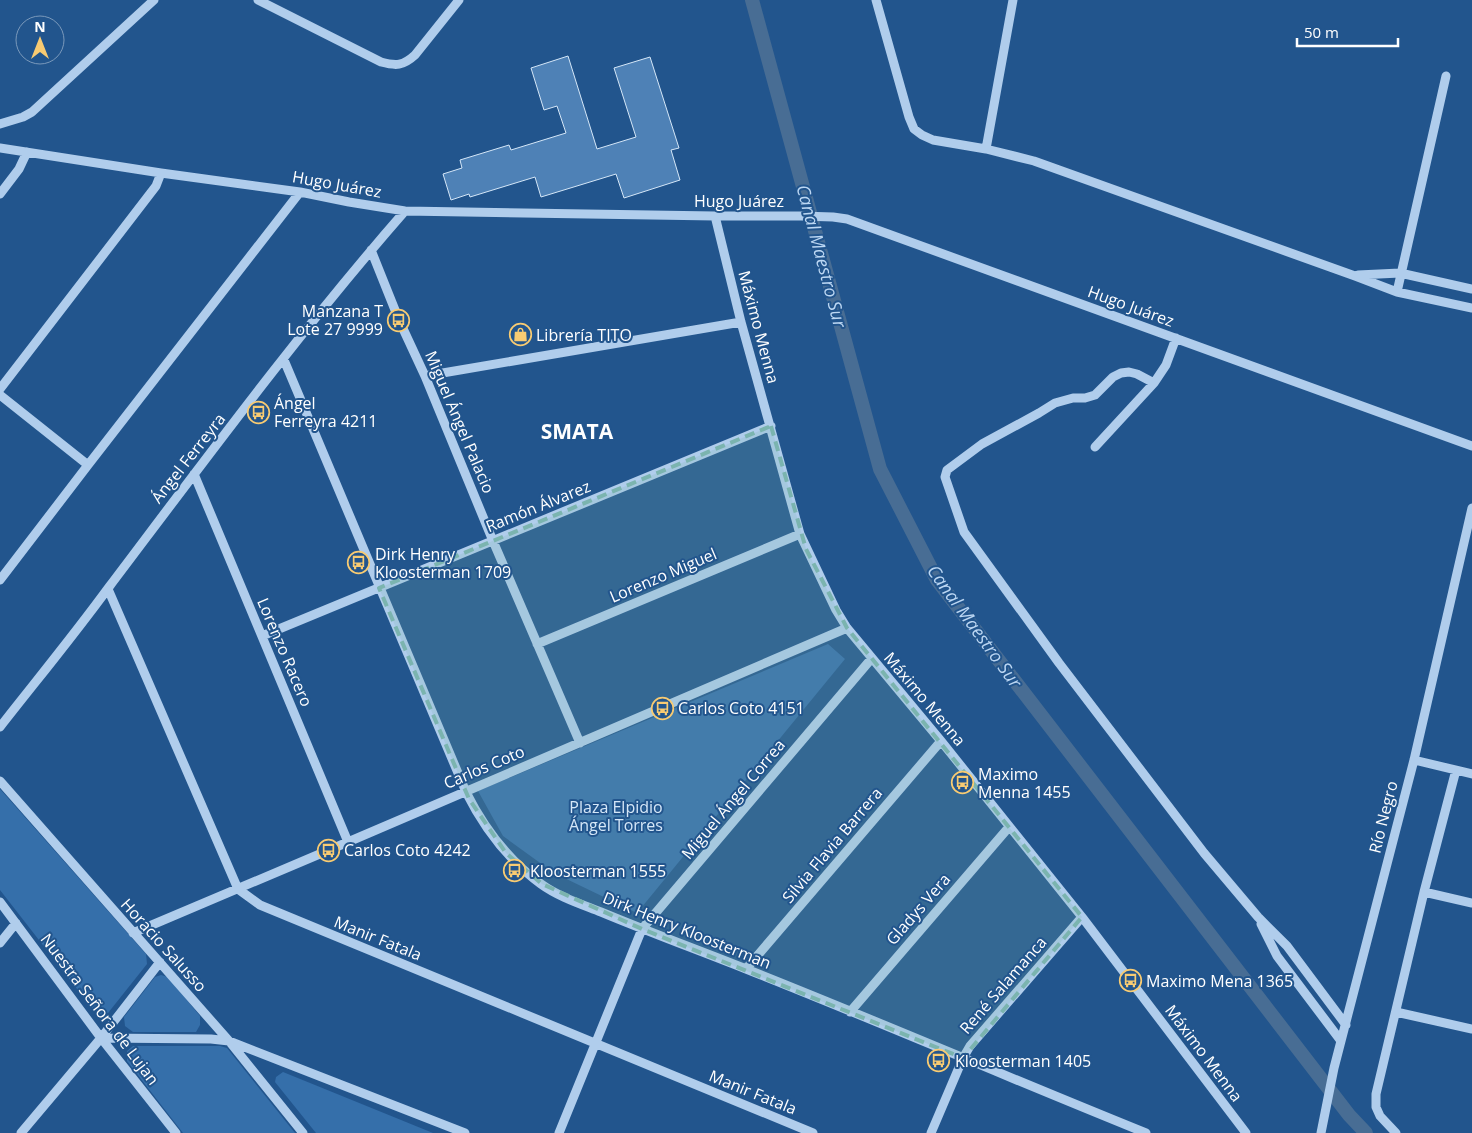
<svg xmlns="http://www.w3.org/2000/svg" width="1472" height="1133" font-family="'Open Sans',sans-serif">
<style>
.green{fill:#356faa}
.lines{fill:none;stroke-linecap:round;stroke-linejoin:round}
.canal{stroke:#486d94;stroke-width:14}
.building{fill:#4e81b6;stroke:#d5e7f8}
.minor{stroke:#b0cdec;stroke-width:9}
.marked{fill:#7bb4af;fill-opacity:0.2;stroke:#7bb4af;stroke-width:4;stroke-dasharray:10 6;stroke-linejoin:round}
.labels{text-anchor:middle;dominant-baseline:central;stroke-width:4;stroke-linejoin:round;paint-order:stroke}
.street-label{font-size:16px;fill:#fff;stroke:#22558d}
.poi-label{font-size:16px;fill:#fff;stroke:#22558d;text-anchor:start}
.park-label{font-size:16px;fill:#d5e7f8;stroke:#22558d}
.water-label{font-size:18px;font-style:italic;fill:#bcd7f3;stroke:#22558d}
.district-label{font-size:21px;font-weight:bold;fill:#fff;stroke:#22558d}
</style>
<rect width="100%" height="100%" fill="#22558d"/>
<!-- green -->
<path class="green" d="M 828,644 L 845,659 L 637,913 L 554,873 L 503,836 L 478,791 Z
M 0,789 L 146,954 L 147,964 L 108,1013 L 101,1014 L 95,1012 L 0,890 Z
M 161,975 L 168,977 L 200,1016 L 200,1025 L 196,1032 L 133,1032 L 125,1026 L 124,1017 L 155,977 Z
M 133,1046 L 220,1046 L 227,1048 L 295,1133 L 183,1133 L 127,1061 L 127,1051 Z
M 283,1072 L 433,1133 L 316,1133 L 275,1082 L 276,1077 Z"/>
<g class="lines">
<!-- canal -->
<path class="canal" d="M 752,0 L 880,469 L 937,580 L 1349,1115 L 1366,1133"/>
</g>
<!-- building -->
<path class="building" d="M 568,56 L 597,149 L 636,137 L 614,68 L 650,57 L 679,148 L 671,150 L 680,180 L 624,198 L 616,174 L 541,197 L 535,177 L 470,197 L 469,194 L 451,200 L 443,174 L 462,168 L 460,160 L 509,145 L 511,150 L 566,133 L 557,106 L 544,110 L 531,68 Z"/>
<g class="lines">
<!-- minor -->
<path class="minor" d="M 258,0 L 381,62 C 396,66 403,66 415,55 L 459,0
M 876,0 L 909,117 L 914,129 L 922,135 L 933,140 L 986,149 L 1034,161 L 1355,276 L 1397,292 L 1472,308
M 0,124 L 23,117 L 32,112 L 154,0
M 0,148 L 161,173 L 300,192 L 349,202 L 405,211 L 715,216 L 801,216 L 833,217 L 847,219 L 1472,446
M 986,149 L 1013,0
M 0,194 L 19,169 L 27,152
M 715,216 L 741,322 L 800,534 L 836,610 L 847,628 L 941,741 L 1082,917 L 1246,1133
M 371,250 L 399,320 L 425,376 L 493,541 L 580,743
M 1358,275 L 1400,273 L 1472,289
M 1397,292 L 1446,76
M 284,360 L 466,792 C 484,828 508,860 541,884 C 559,897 581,904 601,912 C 649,932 698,950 746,969 C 880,1022 1012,1079 1146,1133
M 425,376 L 741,322
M 1154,383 L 1137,374 L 1129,372 L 1121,373 L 1113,377 L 1095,395 L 1085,398 L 1073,398 L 1055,403 L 1039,413 L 982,444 L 947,470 L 945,477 L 964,532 L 1059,663 L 1204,853 L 1258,917 L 1287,946 L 1346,1025
M 0,389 L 156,186 L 161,173
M 0,395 L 88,465
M 1095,447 L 1154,383 L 1166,365 L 1176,338
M 194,474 L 348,842
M 0,580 L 88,465 L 300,192
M 108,589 L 238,889 L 260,905 L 813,1133
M 262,636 L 771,426
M 537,644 L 800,534
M 0,727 C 36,681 74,635 109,587 C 205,460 300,331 405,211
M 1414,760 L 1472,774
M 0,781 L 229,1041 L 303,1133
M 1424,892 L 1472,903
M 0,902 L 101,1038 L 176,1133
M 1261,924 L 1277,956 L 1341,1041
M 133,933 L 348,842 L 847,628
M 0,943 L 16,923
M 746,969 L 941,741
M 850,1012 L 1009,827
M 1396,1012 L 1472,1029
M 101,1038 L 211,1039 L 229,1041 L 465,1133
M 21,1133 L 101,1038 L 160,962
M 559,1133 L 642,929 L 872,658
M 931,1133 L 963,1058 L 970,1046 L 1082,917
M 1321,1133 L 1334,1068 L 1414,760 L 1472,508
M 1396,1133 L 1380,1116 L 1376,1107 L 1376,1094 L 1424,892 L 1456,770"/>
</g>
<!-- marked area -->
<path class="marked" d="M 771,426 L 806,549 L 847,628 L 1082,917 L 963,1058 L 642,929 L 542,884 L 506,853 L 469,799 L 379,588 Z"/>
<!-- icons -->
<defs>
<symbol id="bus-ring" viewBox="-11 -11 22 22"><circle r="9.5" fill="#22558d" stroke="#f8cb72" stroke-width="1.5"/><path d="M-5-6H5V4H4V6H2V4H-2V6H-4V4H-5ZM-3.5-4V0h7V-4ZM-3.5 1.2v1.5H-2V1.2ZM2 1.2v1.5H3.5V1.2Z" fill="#f8cb72"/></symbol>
<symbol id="shop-ring" viewBox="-11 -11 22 22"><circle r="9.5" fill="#22558d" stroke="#f8cb72" stroke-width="1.5"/><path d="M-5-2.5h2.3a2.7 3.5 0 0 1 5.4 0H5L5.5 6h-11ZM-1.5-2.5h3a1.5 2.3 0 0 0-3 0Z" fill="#f8cb72"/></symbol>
</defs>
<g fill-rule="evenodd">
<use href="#bus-ring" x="386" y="308" width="25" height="25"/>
<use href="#shop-ring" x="508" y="322" width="25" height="25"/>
<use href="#bus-ring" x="246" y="400" width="25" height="25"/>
<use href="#bus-ring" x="346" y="550" width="25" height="25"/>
<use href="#bus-ring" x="650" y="696" width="25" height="25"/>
<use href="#bus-ring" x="950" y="770" width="25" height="25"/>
<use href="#bus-ring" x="316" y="838" width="25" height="25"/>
<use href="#bus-ring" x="502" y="858" width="25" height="25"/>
<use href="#bus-ring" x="1118" y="968" width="25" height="25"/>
<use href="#bus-ring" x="926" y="1048" width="25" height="25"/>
</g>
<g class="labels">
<!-- street labels -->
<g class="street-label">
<text transform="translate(337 184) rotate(10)">Hugo Juárez</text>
<text x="739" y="201">Hugo Juárez</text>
<text transform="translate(1131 306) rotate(20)">Hugo Juárez</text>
<text transform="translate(759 327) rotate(75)">Máximo Menna</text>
<text transform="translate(460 422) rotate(67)">Miguel Ángel Palacio</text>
<text transform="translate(188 458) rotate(-52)">Ángel Ferreyra</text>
<text transform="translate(538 506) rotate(-22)">Ramón Álvarez</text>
<text transform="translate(663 575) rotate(-23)">Lorenzo Miguel</text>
<text transform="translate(285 652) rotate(67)">Lorenzo Racero</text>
<text transform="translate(925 699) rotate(50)">Máximo Menna</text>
<text transform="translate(484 767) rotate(-23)">Carlos Coto</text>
<text transform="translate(733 799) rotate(-50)">Miguel Ángel Correa</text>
<text transform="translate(1383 817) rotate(-76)">Río Negro</text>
<text transform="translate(832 845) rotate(-50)">Silvia Flavia Barrera</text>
<text transform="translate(918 909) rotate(-49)">Gladys Vera</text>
<text transform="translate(687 930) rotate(22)">Dirk Henry Kloosterman</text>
<text transform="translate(378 938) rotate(22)">Manir Fatala</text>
<text transform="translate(164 945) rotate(48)">Horacio Salusso</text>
<text transform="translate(1003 985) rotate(-49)">René Salamanca</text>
<text transform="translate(100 1009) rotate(53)">Nuestra Señora de Lujan</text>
<text transform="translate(1204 1053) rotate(53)">Máximo Menna</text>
<text transform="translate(753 1092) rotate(22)">Manir Fatala</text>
</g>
<!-- poi labels -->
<g class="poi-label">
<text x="383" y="311" text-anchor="end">Manzana T<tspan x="383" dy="18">Lote 27 9999</tspan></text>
<text x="536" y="335">Librería TITO</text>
<text x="274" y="403">Ángel<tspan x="274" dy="18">Ferreyra 4211</tspan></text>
<text x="375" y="554">Dirk Henry<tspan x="375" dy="18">Kloosterman 1709</tspan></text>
<text x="678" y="708">Carlos Coto 4151</text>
<text x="978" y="774">Maximo<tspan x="978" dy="18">Menna 1455</tspan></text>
<text x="344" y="850">Carlos Coto 4242</text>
<text x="530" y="871">Kloosterman 1555</text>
<text x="1146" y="981">Maximo Mena 1365</text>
<text x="955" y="1061">Kloosterman 1405</text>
</g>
<!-- park labels -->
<g class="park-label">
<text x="616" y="807">Plaza Elpidio<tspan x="616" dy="18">Ángel Torres</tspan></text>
</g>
<!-- water labels -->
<g class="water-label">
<text transform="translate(822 256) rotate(75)">Canal Maestro Sur</text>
<text transform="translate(975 626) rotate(54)">Canal Maestro Sur</text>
</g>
<!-- district labels -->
<g class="district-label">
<text x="577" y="431">SMATA</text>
</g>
</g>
<!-- north arrow -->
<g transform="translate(40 40)"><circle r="24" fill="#22558d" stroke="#7a99bb"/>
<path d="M0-4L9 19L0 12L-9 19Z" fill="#f8cb72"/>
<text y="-8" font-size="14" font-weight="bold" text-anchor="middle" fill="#ffffff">N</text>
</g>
<!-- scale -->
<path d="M1297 38v8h101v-8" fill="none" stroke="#ffffff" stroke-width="2.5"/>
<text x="1304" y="38" font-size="15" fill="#ffffff" stroke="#22558d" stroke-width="4" paint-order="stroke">50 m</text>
</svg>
